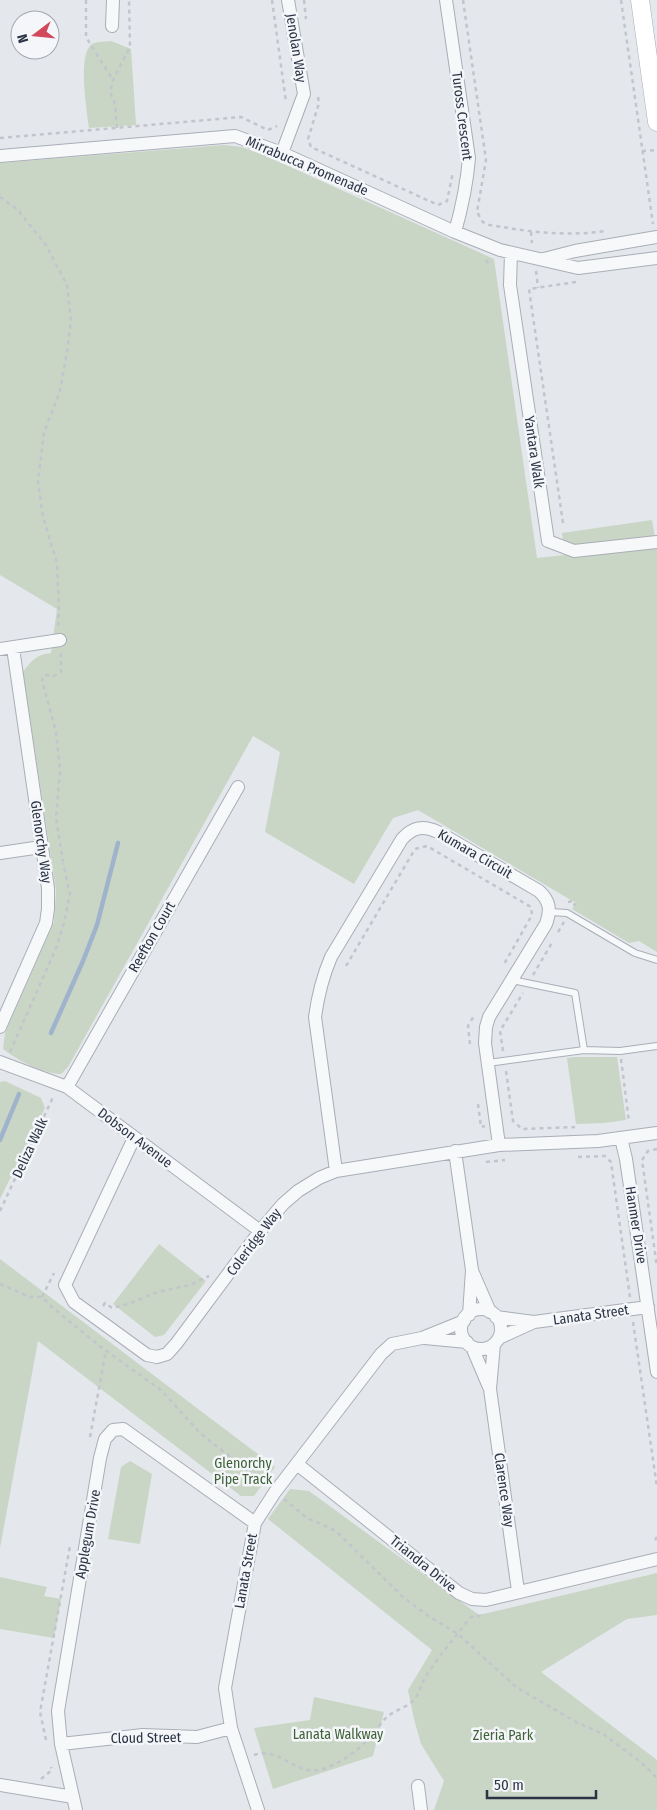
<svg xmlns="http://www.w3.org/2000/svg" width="657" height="1810" font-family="'Fira Sans Condensed',sans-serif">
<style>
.green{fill:#c9d6c5}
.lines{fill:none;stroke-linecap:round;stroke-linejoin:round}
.stream{stroke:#9fb4cc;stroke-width:4.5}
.lane-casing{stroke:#a9aeb7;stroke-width:8}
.street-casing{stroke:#a9aeb7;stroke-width:14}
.secondary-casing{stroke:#a9aeb7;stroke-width:19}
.path{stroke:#c2c5cb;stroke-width:2.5;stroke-dasharray:4 4;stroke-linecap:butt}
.lane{stroke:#f7f8fa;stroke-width:6}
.street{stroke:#f7f8fa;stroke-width:12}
.secondary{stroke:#fff;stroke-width:18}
.labels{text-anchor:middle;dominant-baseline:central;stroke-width:5;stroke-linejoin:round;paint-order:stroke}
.street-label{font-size:14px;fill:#2b3445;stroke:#f4f6f9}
.park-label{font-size:14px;fill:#3f6138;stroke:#f4f6f9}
</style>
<rect width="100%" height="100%" fill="#e4e7ec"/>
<!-- green -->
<path class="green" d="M 111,41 L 131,49 L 136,125 L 89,128 C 87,111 77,54 92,44 C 97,41 105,42 111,41 Z
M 224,145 L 242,147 L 266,156 L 494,259 L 537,558 L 565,555 L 562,533 L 652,520 L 657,550 L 657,952 L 639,941 L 629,943 L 572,909 L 576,903 L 418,810 L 393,818 L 354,884 L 265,832 L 280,752 L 253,736 L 68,1067 L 61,1074 C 41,1073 19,1061 3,1049 L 5,1033 L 54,922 L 56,890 L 23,672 C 31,661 37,654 51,653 L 57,609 L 0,575 L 0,163 Z
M 575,1057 L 617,1057 L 626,1120 L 604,1123 L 576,1124 L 567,1058 Z
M 5,1081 L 41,1098 L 45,1108 L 0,1199 L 0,1082 Z
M 159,1244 L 206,1281 L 164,1335 L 155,1337 L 113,1304 Z
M 0,1259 L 275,1467 L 254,1496 L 241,1496 L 38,1341 L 0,1548 Z
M 130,1461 L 152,1474 L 140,1544 L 108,1539 L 121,1467 Z
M 290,1489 L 309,1491 L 479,1615 L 657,1573 L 657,1615 L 627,1619 L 541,1672 L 657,1760 L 657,1810 L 434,1810 L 444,1781 L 421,1744 L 414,1719 L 408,1690 L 432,1650 L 268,1519 Z
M 0,1577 L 47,1587 L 44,1596 L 61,1599 L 54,1638 L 0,1629 Z
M 314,1697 L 384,1712 L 373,1756 L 273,1789 L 254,1728 L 310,1720 Z"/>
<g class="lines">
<!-- stream -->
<path class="stream" d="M 51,1033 L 83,961 L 97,925 L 118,843
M 0,1140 L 19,1094"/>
<defs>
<path id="lane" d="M 550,912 L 567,913 L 635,953 L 657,960
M 512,980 L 575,993 L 584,1050
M 488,1063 L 584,1050 L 620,1051 L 657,1046"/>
<path id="street" d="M 446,0 L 469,158 C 467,183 462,207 455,232
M 112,26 L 113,0
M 282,153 L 304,94 L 288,0
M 0,156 L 235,136 L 282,153 L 455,232 L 500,250 L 578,268 L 657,258
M 511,253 L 510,285 L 548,541 L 574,551 L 657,542
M 544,259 L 575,251 L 657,237
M 0,649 L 60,640
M 0,853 L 41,847
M 0,1027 L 46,923 L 48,909 L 48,888 L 13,648
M 0,1062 L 67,1087 L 260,1231
M 67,1087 L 238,787
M 134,1138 L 65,1285 L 74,1302 L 147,1355 L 157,1357 L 167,1354 L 176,1344 L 260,1231 L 283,1204 L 298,1191 L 319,1178 L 336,1171 L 499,1145 L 598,1141 L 657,1133
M 621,1138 L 626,1159 L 657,1372
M 455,1151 L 472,1270 L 469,1315
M 336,1171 L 315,1017 C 318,995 322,978 331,957 L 402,839 C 413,827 423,825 438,832 L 539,891 C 550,901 551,910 546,924 L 489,1017 L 486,1027 L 485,1043 L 499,1145
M 473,1273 L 490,1312
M461 1329a20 20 0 1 1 40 0a20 20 0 1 1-40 0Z
M 496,1317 L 534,1322 L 648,1307
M 425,1338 L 467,1342
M 499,1338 L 534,1322
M 494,1344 L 490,1389 L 518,1591
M 472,1347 L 489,1387
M 297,1464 L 459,1593 L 472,1599 L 486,1600 L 657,1559
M 61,1744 L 143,1735 L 197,1737 L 231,1728
M 0,1785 L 73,1797
M 418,1786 L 421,1810
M 76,1810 L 61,1744 L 58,1711 L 100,1458 L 105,1439 L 113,1430 L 123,1429 L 255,1523
M 258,1810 L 231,1728 L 225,1688 L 255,1523 L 275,1492 L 381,1354 L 392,1344 L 422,1338 L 464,1321"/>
<path id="secondary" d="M 640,0 L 657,122"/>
</defs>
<!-- lane casing -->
<use href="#lane" class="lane-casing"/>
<!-- street casing -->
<use href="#street" class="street-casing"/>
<!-- secondary casing -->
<use href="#secondary" class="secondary-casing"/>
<!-- path -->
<path class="path" d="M 86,0 L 86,37 L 113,80
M 272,0 L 286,102
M 304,0 L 306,19
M 463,0 L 486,160 L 477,212 C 479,215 481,220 483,222 C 488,226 497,226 502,227 C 536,233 571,236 606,231
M 621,0 L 653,224
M 318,97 L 319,103 L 308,139 L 311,147 L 438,205 L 447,201 L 453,172
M 117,128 L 115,104 L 110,92 L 113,80 L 130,47 L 129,0
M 0,138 L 241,117 L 268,130 L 277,126
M 642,151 L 657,150
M 0,197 L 17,209 L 46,245 L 67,285 L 71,320 L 67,352 L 60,391 L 44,432 L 38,482 L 43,517 L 57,563 L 59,608 L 58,627
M 531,232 L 532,243
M 486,260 L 490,266
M 536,271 L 538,288
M 563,523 L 529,289 L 576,282
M 61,653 L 61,672 L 54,676 L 44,675 L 42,680 L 56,732 L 60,771 L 56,818 L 63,862
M 568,902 L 573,901 L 575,903 L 574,906
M 558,932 L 564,922
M 346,966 L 415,849 L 427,846 L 531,907 L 532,915 L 503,966
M 533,975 L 553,941
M 470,1044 L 468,1026 L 475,1014
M 503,1051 L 500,1031 L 523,993
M 10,1052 L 57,946 L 64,923 L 70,894 L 63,863
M 621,1059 L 629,1122
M 506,1071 L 513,1121 L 522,1129 L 575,1127
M 478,1104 L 481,1127 L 485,1126
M 657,1149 L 648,1151 L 642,1160 L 657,1267
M 578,1157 L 605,1156 L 611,1162 L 630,1297
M 486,1162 L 505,1160
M 0,1211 L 54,1095
M 0,1284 L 30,1297 L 42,1297 L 53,1308 L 101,1347 L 161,1390 L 200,1433 L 264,1484
M 42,1297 L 54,1273
M 103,1306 L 105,1303 L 112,1308 L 131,1303 L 157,1292 L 190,1285 L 209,1276
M 633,1322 L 657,1487
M 90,1437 L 106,1350
M 284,1499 L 307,1518 L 332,1529 L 340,1535 L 403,1597 L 427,1615 L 458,1634 L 516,1687 L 576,1722 L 603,1734 L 642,1763 L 657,1778
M 655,1540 L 657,1537
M 46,1740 L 40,1712 L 70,1546
M 254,1755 C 279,1746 295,1775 319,1770 C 338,1766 358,1750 371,1737 C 377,1730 381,1722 388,1716 C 396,1710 407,1707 414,1700 C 420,1693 421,1684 426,1676 C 439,1656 455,1637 470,1618 L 476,1615 L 482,1617 L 482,1614
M 41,1779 L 52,1770 L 51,1767"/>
<!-- lane -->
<use href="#lane" class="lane"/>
<!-- street -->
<use href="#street" class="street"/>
<!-- secondary -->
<use href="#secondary" class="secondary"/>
</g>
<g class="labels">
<!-- street labels -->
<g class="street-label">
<text transform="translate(296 48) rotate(81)">Jenolan Way</text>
<text transform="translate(462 116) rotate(83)">Tuross Crescent</text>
<text transform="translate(307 166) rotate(23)">Mirrabucca Promenade</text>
<text transform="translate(534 452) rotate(82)">Yantara Walk</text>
<text transform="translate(41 842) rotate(82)">Glenorchy Way</text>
<text transform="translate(475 854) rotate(30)">Kumara Circuit</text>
<text transform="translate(152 937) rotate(-60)">Reefton Court</text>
<text transform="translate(135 1138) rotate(37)">Dobson Avenue</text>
<text transform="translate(30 1148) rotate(-65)">Deliza Walk</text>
<text transform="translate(636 1225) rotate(81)">Hanmer Drive</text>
<text transform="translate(254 1242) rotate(-53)">Coleridge Way</text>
<text transform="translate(591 1315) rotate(-8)">Lanata Street</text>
<text transform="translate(504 1490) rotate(82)">Clarence Way</text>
<text transform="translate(88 1534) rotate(-80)">Applegum Drive</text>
<text transform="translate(423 1564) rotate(39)">Triandra Drive</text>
<text transform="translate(246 1571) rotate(-80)">Lanata Street</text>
<text transform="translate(146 1738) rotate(-1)">Cloud Street</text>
</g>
<!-- park labels -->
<g class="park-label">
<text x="243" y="1463">Glenorchy<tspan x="243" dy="16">Pipe Track</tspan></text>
<text x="338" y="1734">Lanata Walkway</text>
<text x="503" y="1735">Zieria Park</text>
</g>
</g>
<!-- north arrow -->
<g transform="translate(35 35) rotate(254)"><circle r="24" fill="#f4f6f9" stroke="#a4a8b1"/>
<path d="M0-4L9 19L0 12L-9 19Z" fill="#d1495b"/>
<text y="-8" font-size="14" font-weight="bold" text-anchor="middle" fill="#2b3445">N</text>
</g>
<!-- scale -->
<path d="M487 1790v8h109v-8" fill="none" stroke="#2b3445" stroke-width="2.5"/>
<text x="494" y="1790" font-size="15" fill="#2b3445" stroke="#f4f6f9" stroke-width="4" paint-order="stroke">50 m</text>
</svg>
